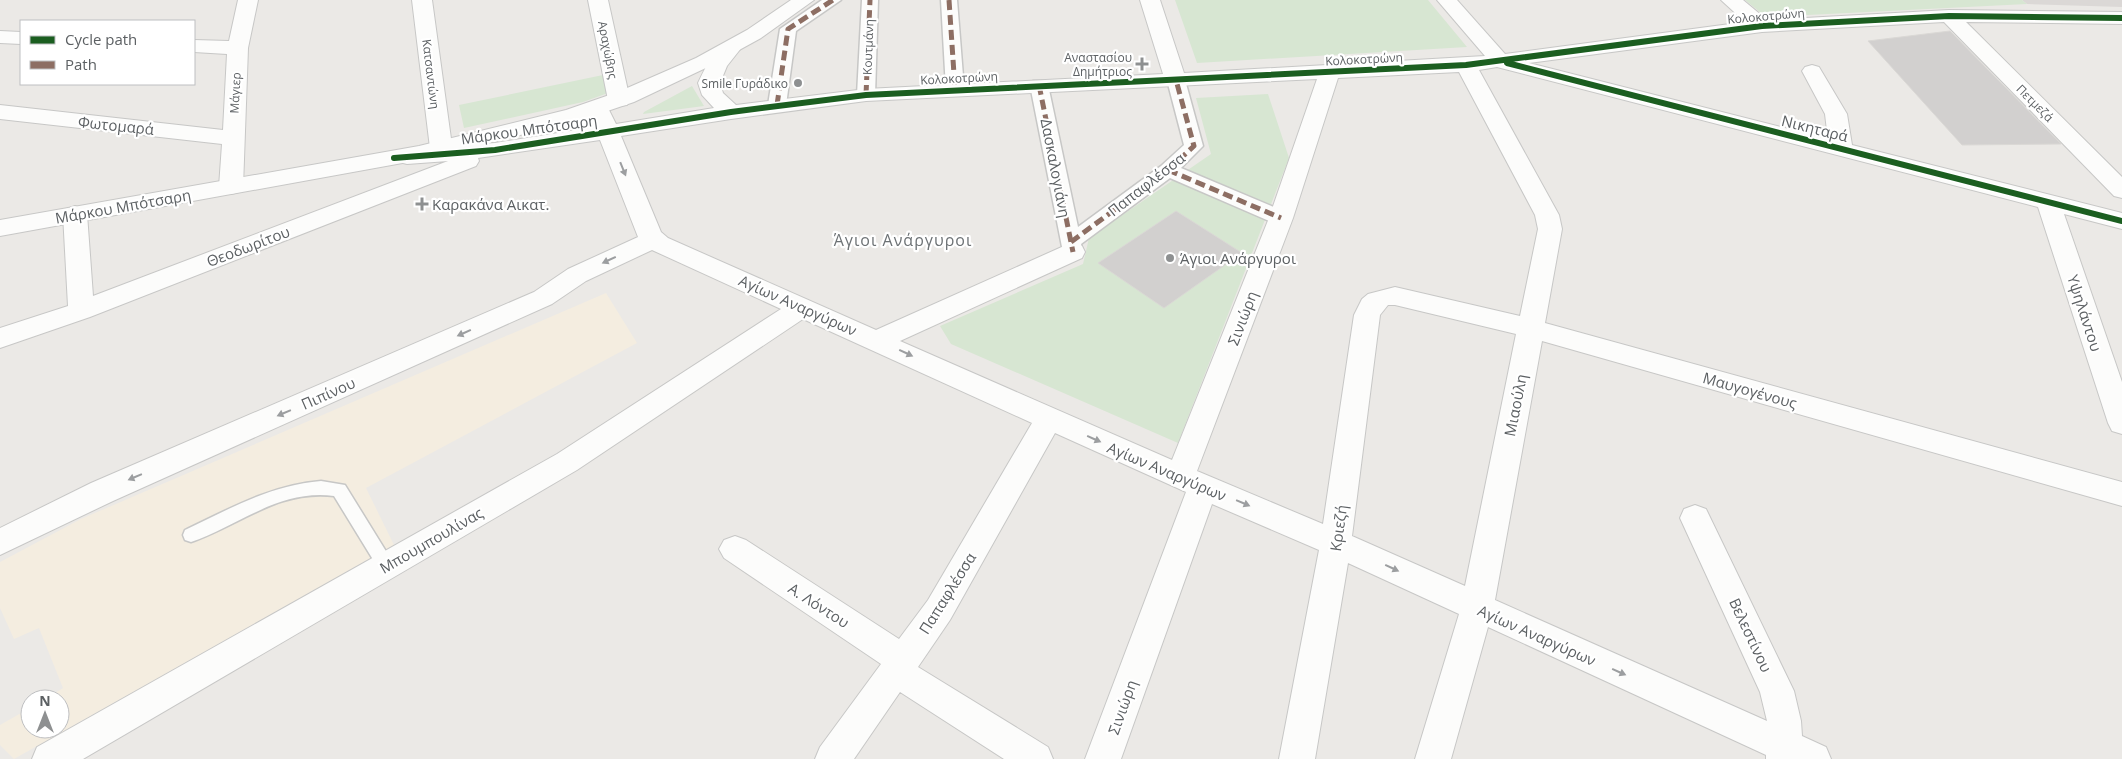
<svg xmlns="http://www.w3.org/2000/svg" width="2122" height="759" font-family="'Open Sans',sans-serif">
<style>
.commercial{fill:#f4ede0}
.industrial{fill:#dbd8d6}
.green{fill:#d7e6d2}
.building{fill:#d2d0cf;stroke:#dad8d5}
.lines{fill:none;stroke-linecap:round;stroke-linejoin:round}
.service-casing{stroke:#c7c7c6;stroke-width:3}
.pedestrian-casing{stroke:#c7c7c6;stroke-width:3}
.minor-casing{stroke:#c7c7c6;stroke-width:2}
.tertiary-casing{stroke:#c7c7c6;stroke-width:2}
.service{fill:#fcfcfb;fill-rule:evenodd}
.pedestrian{fill:#fcfcfb;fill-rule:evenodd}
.minor{fill:#fcfcfb;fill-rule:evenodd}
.tertiary{fill:#fcfcfb;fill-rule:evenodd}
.quiet{stroke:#8d6e63;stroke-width:5;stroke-dasharray:10 5;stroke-linecap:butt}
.cycleway-casing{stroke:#fff;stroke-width:9}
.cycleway{stroke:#1b5e20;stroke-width:6}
.oneway{fill:#9c9ea0}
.poi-dot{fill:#8e9091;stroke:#fff;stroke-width:2}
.labels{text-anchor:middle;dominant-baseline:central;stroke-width:4.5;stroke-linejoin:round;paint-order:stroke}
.far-street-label{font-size:12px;fill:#5c6063;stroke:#fff}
.far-poi-label{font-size:12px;fill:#5c6063;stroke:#fff;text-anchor:end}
.street-label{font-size:15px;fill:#5c6063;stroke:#fff}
.poi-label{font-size:15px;fill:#5c6063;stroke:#fff;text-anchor:start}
.neighbourhood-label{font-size:16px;letter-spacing:1px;fill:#6d7275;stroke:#fff}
</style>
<rect width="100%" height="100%" fill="#ebe9e6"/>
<!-- commercial -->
<path class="commercial" d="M 606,293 L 637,343 L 366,488 L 394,545 L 14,759 L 0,745 L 0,725 L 30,708 L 30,729 L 60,729 L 60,699 L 46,699 L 63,688 L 39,628 L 14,639 L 0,608 L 0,562 L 81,519 Z"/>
<!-- industrial -->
<path class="industrial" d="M 2022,0 L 2122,0 L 2122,7 L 2027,4 Z"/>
<!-- green -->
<path class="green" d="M 1175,0 L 1428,0 L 1467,47 L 1197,63 Z
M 1745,0 L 2022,0 L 2027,4 L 1766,17 Z
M 603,75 L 608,93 L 583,102 L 464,128 L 459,105 Z
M 692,86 L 704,106 L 643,114 L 644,112 Z
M 1268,94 L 1289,158 L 1178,443 L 951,344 L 940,326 L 1083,264 L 1089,238 L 1211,154 L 1196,98 Z"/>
<!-- building -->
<path class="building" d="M 1950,31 L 2061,144 L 1962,145 L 1868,41 Z
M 1176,211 L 1242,253 L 1164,308 L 1098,263 Z"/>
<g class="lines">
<defs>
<path id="service" d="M 321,481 L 345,485 L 392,561 L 395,566 L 392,571 L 386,573 L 380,571 L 334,496 C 279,489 240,525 191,542 L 185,540 L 183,535 L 185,530 C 229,509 271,485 321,481 Z"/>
<path id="pedestrian" d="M 822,0 L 841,0 L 796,31 L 786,105 L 783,109 L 771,109 L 768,105 L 780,29 Z
M 862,0 L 878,0 L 875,95 L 872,99 L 860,99 L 857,95 Z
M 941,0 L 957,0 L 964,89 L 961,93 L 949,93 L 946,89 Z
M 1176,75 L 1182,76 L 1185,80 L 1203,146 L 1181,168 L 1288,213 L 1291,218 L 1288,223 L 1281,224 L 1274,223 L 1170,178 L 1081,244 L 1083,252 L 1080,257 L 1073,259 L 1066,257 L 1063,252 L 1030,85 L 1033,81 L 1045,81 L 1048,85 L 1078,227 L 1161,166 L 1184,145 L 1167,80 L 1170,76 Z"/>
<path id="minor" d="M 238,0 L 258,0 L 248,48 L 243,187 L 239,192 L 231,194 L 223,192 L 219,187 L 222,144 L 0,119 L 0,105 L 223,130 L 227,54 L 194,52 L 194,40 L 229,41 Z
M 412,0 L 432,0 L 452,146 L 495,143 L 595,127 L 590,115 L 593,110 L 601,108 L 609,110 L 616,124 L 714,108 L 702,95 L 698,83 C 706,67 718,37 739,43 L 742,47 L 727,66 L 720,83 L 723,93 L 736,105 L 866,89 L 1163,74 L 1140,0 L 1160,0 L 1184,73 L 1485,56 L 1437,0 L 1457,0 L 1505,54 L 1745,22 L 1721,0 L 1743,0 L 1767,20 L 1949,10 L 2122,12 L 2122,24 L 1966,22 L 2122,177 L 2122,198 L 2114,196 L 1944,22 L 1762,32 L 1529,63 L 1828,139 L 1825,114 L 1802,71 L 1805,67 L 1812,65 L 1819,67 L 1847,114 L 1852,145 L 2122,213 L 2122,229 L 2064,214 L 2122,382 L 2122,434 L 2112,431 L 2108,423 L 2038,207 L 1497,67 L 1479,70 L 1559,215 L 1562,229 L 1545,323 L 2122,482 L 2122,506 L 1542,341 L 1495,600 L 1767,721 L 1760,692 L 1680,518 L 1684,509 L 1695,505 L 1706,509 L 1794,691 L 1801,721 L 1802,736 L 1826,747 L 1831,759 L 1766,759 L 1766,755 L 1488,627 L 1451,759 L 1415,759 L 1459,614 L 1348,563 L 1315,759 L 1279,759 L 1319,550 L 1212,504 L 1121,759 L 1085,759 L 1186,492 L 1055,433 L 950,620 L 918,667 L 1048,747 L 1053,759 L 1004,759 L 900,692 L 854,759 L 815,759 L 820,747 L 881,664 L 724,558 L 719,549 L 724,540 L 735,536 L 746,540 L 899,639 L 928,600 L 1032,423 L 803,319 L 577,470 L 83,759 L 32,759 L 37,747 L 557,454 L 781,309 L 652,250 L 586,281 L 552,304 L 113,501 L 0,555 L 0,528 L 91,483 L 534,292 L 568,269 L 638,237 L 600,140 L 478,158 L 479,161 L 476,166 L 90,317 L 0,348 L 0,328 L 68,306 L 63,214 L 67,209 L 75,206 L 83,209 L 87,214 L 93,296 L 448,161 L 407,164 L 399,162 L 396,157 L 399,152 L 430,148 ZM 1459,72 L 1535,215 L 1538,229 L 1520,316 L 1395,287 L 1368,294 L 1362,299 L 1354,315 L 1323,524 L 1197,471 L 1293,218 L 1338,78 ZM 1317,79 L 1269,218 L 1172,460 L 900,341 L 1082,258 L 1085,252 L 1082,246 L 1073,244 L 1064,246 L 876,330 L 668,238 L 661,232 L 621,136 L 731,119 L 866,101 ZM 1388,305 L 1395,305 L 1516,334 L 1465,586 L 1352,536 L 1380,315 Z
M 588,0 L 608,0 L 630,100 L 627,105 L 619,106 L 611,105 L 608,100 Z
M 0,31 L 21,32 L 21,44 L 0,43 Z"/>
<path id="tertiary" d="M 791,0 L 814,0 L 761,38 L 710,66 L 634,102 L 581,120 L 419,160 L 0,236 L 0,220 L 419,146 L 566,110 L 618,92 L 696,58 L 747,30 Z"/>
</defs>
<!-- service casing -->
<use href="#service" class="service-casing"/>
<!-- pedestrian casing -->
<use href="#pedestrian" class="pedestrian-casing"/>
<!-- minor casing -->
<use href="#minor" class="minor-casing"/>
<!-- tertiary casing -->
<use href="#tertiary" class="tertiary-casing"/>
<!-- service -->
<use href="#service" class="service"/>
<!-- pedestrian -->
<use href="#pedestrian" class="pedestrian"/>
<!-- minor -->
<use href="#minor" class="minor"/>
<!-- tertiary -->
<use href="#tertiary" class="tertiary"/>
<!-- quiet -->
<path class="quiet" d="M 949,0 L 955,89
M 1039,85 L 1073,252
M 866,95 L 870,0
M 777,105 L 788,29 L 833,0
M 1168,170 L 1281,218
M 1071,242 L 1168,170 L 1194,146 L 1176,80"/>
<defs>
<path id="cycleway" d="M 1507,63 L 2122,221
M 394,158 L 495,150 L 731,112 L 866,95 L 1466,65 L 1762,26 L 1949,16 L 2122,18"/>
</defs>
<!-- cycleway casing -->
<use href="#cycleway" class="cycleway-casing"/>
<!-- cycleway -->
<use href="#cycleway" class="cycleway"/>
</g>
<!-- one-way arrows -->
<defs><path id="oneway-solid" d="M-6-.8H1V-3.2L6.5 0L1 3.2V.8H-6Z" transform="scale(1.25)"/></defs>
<g class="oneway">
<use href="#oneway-solid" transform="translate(623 169) rotate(68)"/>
<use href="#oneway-solid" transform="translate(609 260) rotate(155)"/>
<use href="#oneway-solid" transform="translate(464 333) rotate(156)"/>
<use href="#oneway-solid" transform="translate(906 353) rotate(25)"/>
<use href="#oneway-solid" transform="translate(284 413) rotate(157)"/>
<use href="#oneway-solid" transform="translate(1094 439) rotate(24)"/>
<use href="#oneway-solid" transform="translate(135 477) rotate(157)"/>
<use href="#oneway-solid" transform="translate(1243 503) rotate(23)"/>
<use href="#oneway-solid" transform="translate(1392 568) rotate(25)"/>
<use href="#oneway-solid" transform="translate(1619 672) rotate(24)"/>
</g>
<!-- markers -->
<g class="poi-dot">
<path d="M1139.5 56.5h5v5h5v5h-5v5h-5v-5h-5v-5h5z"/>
<circle cx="798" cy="83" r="5"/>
<path d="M419.5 196.5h5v5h5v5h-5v5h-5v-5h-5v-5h5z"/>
<circle cx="1170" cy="258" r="5"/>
</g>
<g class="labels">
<!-- far-street labels -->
<g class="far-street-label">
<text transform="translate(1766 16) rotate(-5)">Κολοκοτρώνη</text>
<text transform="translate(868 47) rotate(-88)">Κουτμάνη</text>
<text transform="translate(608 50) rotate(79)">Αραχώβης</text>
<text transform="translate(1364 59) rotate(-3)">Κολοκοτρώνη</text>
<text transform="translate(431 74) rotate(83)">Κατσαντώνη</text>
<text transform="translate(959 78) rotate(-3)">Κολοκοτρώνη</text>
<text transform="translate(235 93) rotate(-87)">Μάγιερ</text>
<text transform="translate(2035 103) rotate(45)">Πετμεζά</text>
</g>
<!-- far-poi labels -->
<g class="far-poi-label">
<text x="1132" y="57">Αναστασίου<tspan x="1132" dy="14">Δημήτριος</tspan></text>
<text x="788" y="83">Smile Γυράδικο</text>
</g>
<!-- street labels -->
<g class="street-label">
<text transform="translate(116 125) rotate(6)">Φωτομαρά</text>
<text transform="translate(1815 128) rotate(14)">Νικηταρά</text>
<text transform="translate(529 129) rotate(-8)">Μάρκου Μπότσαρη</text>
<text transform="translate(1056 168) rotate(79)">Δασκαλογιάνη</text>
<text transform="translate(1146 184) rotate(-38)">Παπαφλέσσα</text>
<text transform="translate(123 206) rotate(-10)">Μάρκου Μπότσαρη</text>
<text transform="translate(248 246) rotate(-21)">Θεοδωρίτου</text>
<text transform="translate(798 305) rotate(24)">Αγίων Αναργύρων</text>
<text transform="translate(2085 313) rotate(72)">Υψηλάντου</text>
<text transform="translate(1242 318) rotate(-69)">Σινιώρη</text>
<text transform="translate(1750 390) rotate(16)">Μαυγογένους</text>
<text transform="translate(328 393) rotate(-24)">Πιπίνου</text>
<text transform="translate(1515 405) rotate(-79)">Μιαούλη</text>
<text transform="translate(1167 471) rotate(23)">Αγίων Αναργύρων</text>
<text transform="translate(1338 528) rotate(-82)">Κριεζή</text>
<text transform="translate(431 540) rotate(-30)">Μπουμπουλίνας</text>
<text transform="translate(947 593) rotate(-58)">Παπαφλέσσα</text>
<text transform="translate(819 605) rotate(33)">Α. Λόντου</text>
<text transform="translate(1537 635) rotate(24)">Αγίων Αναργύρων</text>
<text transform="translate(1751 635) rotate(65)">Βελεστίνου</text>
<text transform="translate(1122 707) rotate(-70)">Σινιώρη</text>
</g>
<!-- poi labels -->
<g class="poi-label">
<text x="432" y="204">Καρακάνα Αικατ.</text>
<text x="1180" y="258">Άγιοι Ανάργυροι</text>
</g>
<!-- neighbourhood labels -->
<g class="neighbourhood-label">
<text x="903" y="240">Άγιοι Ανάργυροι</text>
</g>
</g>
<!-- legend -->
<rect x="20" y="20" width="175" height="65" fill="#ffffff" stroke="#bebfc1"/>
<rect x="30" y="36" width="25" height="8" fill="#1b5e20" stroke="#bebfc1"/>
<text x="65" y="45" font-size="15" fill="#5c6063">Cycle path</text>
<rect x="30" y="61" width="25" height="8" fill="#8d6e63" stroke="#bebfc1"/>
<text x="65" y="70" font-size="15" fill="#5c6063">Path</text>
<!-- north arrow -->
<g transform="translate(45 714)"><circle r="24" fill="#ffffff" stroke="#bebfc1"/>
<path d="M0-4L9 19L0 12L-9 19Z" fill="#8e9091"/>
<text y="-8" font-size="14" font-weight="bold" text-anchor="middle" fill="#5c6063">N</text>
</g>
</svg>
